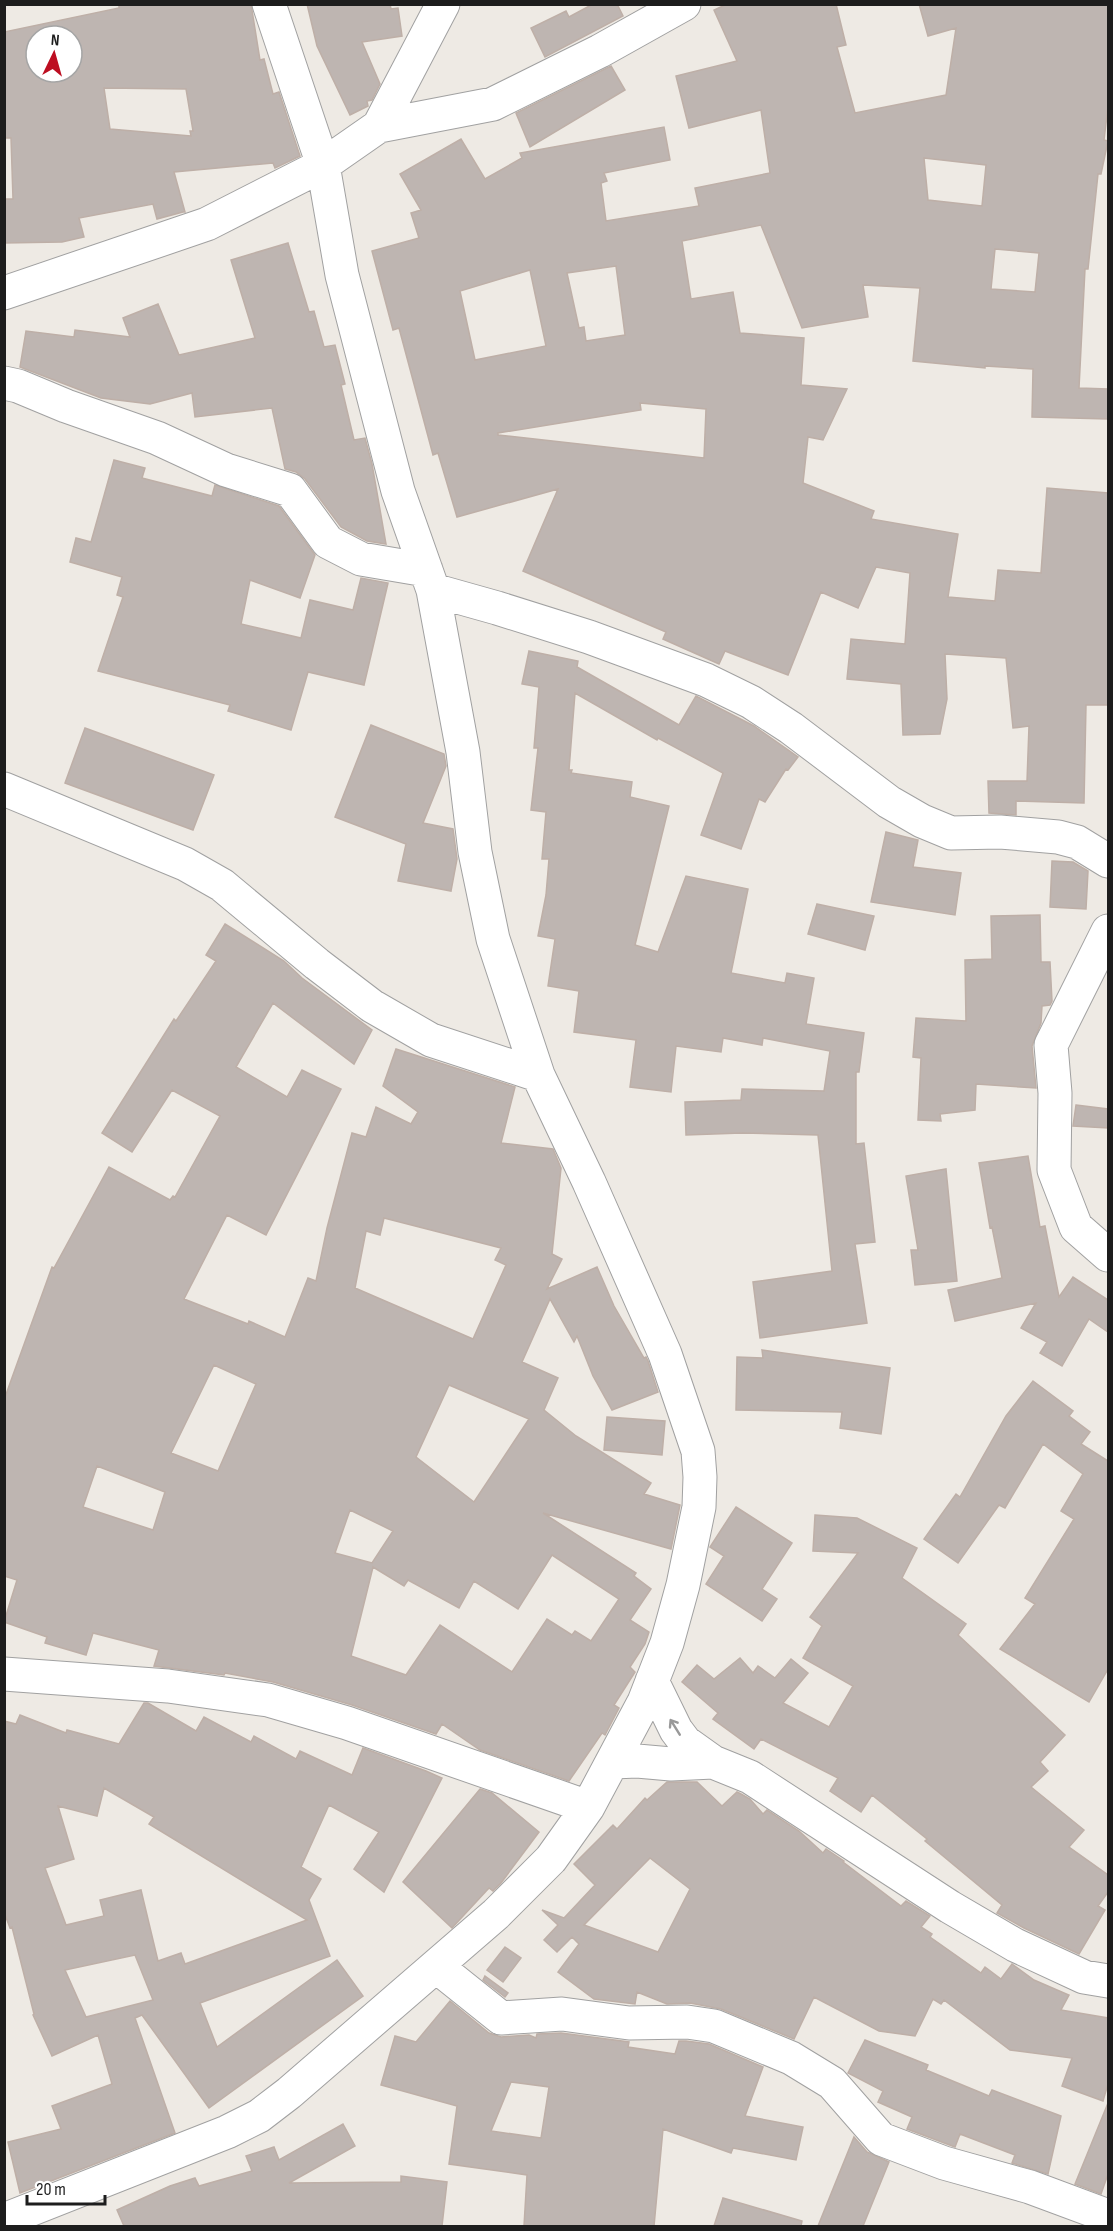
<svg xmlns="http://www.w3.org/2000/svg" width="1113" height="2231" font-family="'Sofia Sans Condensed',sans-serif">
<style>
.building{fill:#beb5b1;stroke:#beafa7;stroke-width:1.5;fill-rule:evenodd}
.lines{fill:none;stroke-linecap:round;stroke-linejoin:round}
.minor-casing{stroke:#a1a1a1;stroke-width:35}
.minor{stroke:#fff;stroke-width:33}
.oneway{stroke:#999}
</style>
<rect width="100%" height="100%" fill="#eeeae4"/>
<!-- building -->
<path class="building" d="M 251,4 L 260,60 L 264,59 L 273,94 L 279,92 L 300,156 L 275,168 L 273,163 L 174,172 L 185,212 L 183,212 L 157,219 L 153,204 L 79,218 L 84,237 L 62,242 L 4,243 L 4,199 L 13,199 L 11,138 L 4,138 L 4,32 L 119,8 L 119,5 ZM 36,36 L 72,36 L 72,72 L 36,72 ZM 104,88 L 186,89 L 193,131 L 190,131 L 191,136 L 110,129 Z
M 307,4 L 390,4 L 391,9 L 398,8 L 402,36 L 362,42 L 380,84 L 372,100 L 367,101 L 368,106 L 350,115 L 317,46 Z
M 593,4 L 617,4 L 623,16 L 545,57 L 531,28 L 566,11 L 569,17 Z
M 727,4 L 836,4 L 846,45 L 837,47 L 855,113 L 946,95 L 956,28 L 928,36 L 919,4 L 1108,4 L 1108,107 L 1104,140 L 1108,141 L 1101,174 L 1098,174 L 1088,269 L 1085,269 L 1079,388 L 1108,389 L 1108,419 L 1032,417 L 1033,369 L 985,366 L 985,368 L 913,361 L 920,288 L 863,285 L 868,317 L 802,328 L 761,225 L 682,241 L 691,299 L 733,292 L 740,333 L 804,338 L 801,385 L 847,389 L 823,440 L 808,437 L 803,483 L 874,511 L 871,519 L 958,534 L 948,597 L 995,601 L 998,570 L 1041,573 L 1047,488 L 1108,493 L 1108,705 L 1086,705 L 1084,803 L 1016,801 L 1016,815 L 989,813 L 988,781 L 1027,781 L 1029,726 L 1013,728 L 1006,658 L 945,654 L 947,699 L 940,734 L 903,735 L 901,684 L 847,679 L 851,639 L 905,644 L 910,573 L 876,567 L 858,608 L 821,592 L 788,675 L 725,651 L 719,664 L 663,639 L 666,632 L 523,571 L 558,489 L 457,517 L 438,453 L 433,455 L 399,328 L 393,330 L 372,251 L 419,238 L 411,213 L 421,210 L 400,174 L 461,139 L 485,179 L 522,158 L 520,153 L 664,127 L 670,160 L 604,173 L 607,181 L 601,183 L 606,221 L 699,206 L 695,188 L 770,173 L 761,110 L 689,128 L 676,76 L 737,61 L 714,10 ZM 924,158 L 986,165 L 982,206 L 928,200 ZM 995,249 L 1039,253 L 1035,292 L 991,289 ZM 616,266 L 625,335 L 586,341 L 584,327 L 579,328 L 567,273 ZM 530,270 L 546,346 L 475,360 L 460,291 ZM 640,403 L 706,409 L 704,458 L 498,435 L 498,433 L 641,410 Z
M 611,66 L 625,90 L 530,147 L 516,113 Z
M 288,243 L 309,312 L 314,311 L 324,347 L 335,345 L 345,384 L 341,385 L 354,440 L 365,438 L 372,464 L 386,544 L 367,541 L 341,527 L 305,479 L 296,472 L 285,469 L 272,408 L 195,417 L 192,393 L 150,404 L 101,398 L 20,367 L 26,331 L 74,337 L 75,330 L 130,337 L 123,318 L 158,304 L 179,355 L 255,338 L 231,260 Z
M 114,460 L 145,468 L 142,478 L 212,496 L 215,485 L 279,506 L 315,555 L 300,598 L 250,580 L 241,624 L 301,638 L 310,600 L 353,610 L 361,578 L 388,583 L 364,685 L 308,672 L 291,730 L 228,711 L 230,705 L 98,671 L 123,597 L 117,595 L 122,577 L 70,562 L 76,538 L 91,542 Z
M 529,651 L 578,661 L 577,667 L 679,725 L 696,696 L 754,726 L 798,757 L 788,770 L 786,769 L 765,802 L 759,799 L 741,849 L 701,835 L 723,773 L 658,738 L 657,740 L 575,693 L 569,770 L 572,770 L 571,773 L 632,782 L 630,797 L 669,806 L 635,945 L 658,952 L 686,876 L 748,889 L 731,973 L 785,983 L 787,973 L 814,978 L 806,1024 L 864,1033 L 859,1072 L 856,1072 L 856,1144 L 864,1143 L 875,1242 L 855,1244 L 867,1323 L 760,1338 L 753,1282 L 832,1271 L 818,1135 L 742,1133 L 686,1135 L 685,1102 L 741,1100 L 742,1089 L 824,1091 L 830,1051 L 763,1038 L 762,1045 L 723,1038 L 721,1052 L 676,1046 L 671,1092 L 630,1087 L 636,1040 L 574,1032 L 579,991 L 548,986 L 555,939 L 538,936 L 546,895 L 549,859 L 542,859 L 546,812 L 531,810 L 538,748 L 534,748 L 539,687 L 522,684 Z
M 371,725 L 444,754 L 446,766 L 423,823 L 453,829 L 457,859 L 451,891 L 398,881 L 406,844 L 335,817 Z
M 85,728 L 214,775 L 193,830 L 65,783 Z
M 886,832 L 918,840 L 913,867 L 961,873 L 955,915 L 871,902 Z
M 1052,861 L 1073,862 L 1088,871 L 1086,909 L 1050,907 Z
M 817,904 L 874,916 L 865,950 L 808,934 Z
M 1040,915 L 1041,962 L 1050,962 L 1052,1001 L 1050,1005 L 1042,1006 L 1041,1023 L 1032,1046 L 1036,1088 L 976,1084 L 975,1110 L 940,1114 L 941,1121 L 918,1120 L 921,1058 L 913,1057 L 916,1018 L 966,1021 L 965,960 L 992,959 L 991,916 Z
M 225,924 L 284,961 L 302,978 L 372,1030 L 354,1064 L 273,1003 L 236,1067 L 287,1097 L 302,1070 L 341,1089 L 266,1235 L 227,1215 L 184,1299 L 248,1324 L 249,1321 L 285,1337 L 308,1278 L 316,1281 L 327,1228 L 352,1133 L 366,1137 L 376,1107 L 411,1124 L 418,1112 L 383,1086 L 396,1049 L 515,1087 L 501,1143 L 553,1149 L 561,1168 L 552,1254 L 562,1259 L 547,1289 L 597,1267 L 614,1306 L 644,1358 L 646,1357 L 648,1361 L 658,1392 L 612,1410 L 593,1376 L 577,1336 L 574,1342 L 550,1299 L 522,1362 L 558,1378 L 544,1410 L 576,1436 L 651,1483 L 644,1494 L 680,1505 L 671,1549 L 543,1513 L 636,1573 L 634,1576 L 651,1589 L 630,1620 L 649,1632 L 645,1644 L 630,1667 L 635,1672 L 614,1705 L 619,1708 L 605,1735 L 602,1733 L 569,1781 L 480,1750 L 442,1724 L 436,1734 L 352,1705 L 273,1682 L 225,1673 L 224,1675 L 154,1666 L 159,1650 L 93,1633 L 86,1655 L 45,1643 L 47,1637 L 4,1622 L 17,1580 L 4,1576 L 4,1400 L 52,1267 L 54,1268 L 109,1167 L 170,1200 L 173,1196 L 175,1197 L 220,1116 L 172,1090 L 132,1152 L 102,1133 L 174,1019 L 176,1021 L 216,961 L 206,955 ZM 384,1218 L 501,1248 L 495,1260 L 506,1265 L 473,1339 L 355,1288 L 366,1231 L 380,1235 ZM 214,1365 L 256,1384 L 218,1471 L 171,1453 ZM 449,1385 L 529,1419 L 474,1502 L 416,1457 ZM 97,1466 L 165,1492 L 153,1530 L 83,1507 ZM 350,1510 L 393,1531 L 372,1563 L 335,1553 ZM 552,1555 L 619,1599 L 591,1641 L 575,1631 L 572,1635 L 547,1619 L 512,1672 L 440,1625 L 406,1675 L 351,1656 L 373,1567 L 404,1586 L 408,1580 L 459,1608 L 474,1581 L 518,1609 Z
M 1076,1105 L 1108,1109 L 1108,1128 L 1073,1126 Z
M 1028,1156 L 1040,1227 L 1045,1226 L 1059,1297 L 1073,1277 L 1108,1300 L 1108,1332 L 1089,1319 L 1062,1366 L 1040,1353 L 1047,1342 L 1021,1328 L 1036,1303 L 955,1321 L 948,1290 L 1002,1278 L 992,1227 L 990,1228 L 979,1163 Z
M 946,1169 L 957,1281 L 915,1285 L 911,1250 L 918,1250 L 906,1176 Z
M 762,1350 L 890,1368 L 881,1434 L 840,1428 L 842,1412 L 736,1410 L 737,1357 L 763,1358 Z
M 1033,1381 L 1073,1411 L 1069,1416 L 1090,1432 L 1081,1444 L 1108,1461 L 1108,1669 L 1089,1702 L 1000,1649 L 1035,1604 L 1025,1598 L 1074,1519 L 1061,1511 L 1083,1474 L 1043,1444 L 1005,1508 L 999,1505 L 958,1563 L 924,1539 L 956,1494 L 960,1497 L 1006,1416 Z
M 607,1417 L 665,1421 L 662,1455 L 604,1450 Z
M 736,1507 L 792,1543 L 762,1589 L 777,1599 L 762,1621 L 706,1584 L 724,1556 L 710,1547 Z
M 815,1515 L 857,1518 L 917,1548 L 902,1578 L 966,1624 L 958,1635 L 1065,1735 L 1040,1762 L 1048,1771 L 1031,1787 L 1084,1830 L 1069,1847 L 1108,1875 L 1108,1892 L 1098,1906 L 1105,1910 L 1079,1954 L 1024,1928 L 997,1913 L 1002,1905 L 925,1841 L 927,1839 L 872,1795 L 861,1812 L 830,1791 L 838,1778 L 761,1739 L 754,1749 L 713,1719 L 718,1713 L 682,1682 L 697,1665 L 714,1679 L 740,1658 L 753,1673 L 758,1666 L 775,1678 L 791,1659 L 808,1673 L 783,1703 L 829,1727 L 853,1686 L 803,1658 L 822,1626 L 810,1617 L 858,1553 L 813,1551 Z
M 144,1703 L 148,1703 L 196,1731 L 204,1717 L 251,1742 L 254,1736 L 296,1759 L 300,1751 L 352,1775 L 363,1748 L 426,1771 L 442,1778 L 384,1892 L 354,1869 L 379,1832 L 329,1805 L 301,1867 L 321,1879 L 309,1900 L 330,1956 L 200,2003 L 217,2047 L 337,1960 L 363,1996 L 209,2108 L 142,2015 L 135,2018 L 175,2133 L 20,2193 L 8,2142 L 61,2129 L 52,2106 L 112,2084 L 98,2035 L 52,2056 L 33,2015 L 34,2014 L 12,1927 L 10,1928 L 4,1912 L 4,1721 L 16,1724 L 20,1715 L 66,1733 L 67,1730 L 119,1744 ZM 104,1788 L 154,1817 L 149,1824 L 307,1920 L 185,1964 L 181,1953 L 158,1961 L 141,1890 L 100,1900 L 104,1916 L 66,1925 L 45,1868 L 74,1859 L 58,1806 L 97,1816 ZM 135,1955 L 153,2000 L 86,2017 L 65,1970 Z
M 667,1782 L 697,1782 L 722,1806 L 737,1792 L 741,1794 L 750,1799 L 763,1814 L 767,1810 L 799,1831 L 823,1853 L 826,1849 L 844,1861 L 843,1862 L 901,1906 L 906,1901 L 930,1916 L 921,1927 L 932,1934 L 930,1937 L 981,1973 L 985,1967 L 1001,1979 L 1012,1964 L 1034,1980 L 1069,1995 L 1061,2010 L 1108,2018 L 1108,2084 L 1103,2101 L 1062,2086 L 1072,2058 L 1010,2050 L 944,2000 L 941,2004 L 933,1999 L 915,2036 L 879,2031 L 814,1997 L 794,2039 L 721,2009 L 690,2003 L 667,2004 L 637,1992 L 635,2004 L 594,1999 L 558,1972 L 579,1944 L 572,1937 L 557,1952 L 544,1940 L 558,1925 L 542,1910 L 564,1918 L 595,1885 L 574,1864 L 613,1825 L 617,1829 L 645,1798 L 647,1800 ZM 650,1858 L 690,1889 L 658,1952 L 584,1925 Z
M 480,1789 L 492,1793 L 539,1832 L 501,1883 L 493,1891 L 489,1888 L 452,1928 L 403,1882 Z
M 505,1947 L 521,1958 L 503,1982 L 487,1970 Z
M 485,1976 L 508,1993 L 505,1997 L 483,1980 Z
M 450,2001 L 489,2033 L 501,2037 L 529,2035 L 536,2038 L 537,2034 L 561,2033 L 629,2042 L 628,2047 L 675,2054 L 679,2041 L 686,2041 L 709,2044 L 763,2067 L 745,2116 L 803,2127 L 796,2160 L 733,2148 L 731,2153 L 663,2129 L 654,2226 L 524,2226 L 527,2175 L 449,2164 L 457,2106 L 381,2085 L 395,2036 L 416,2042 ZM 511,2082 L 549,2087 L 541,2138 L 491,2131 Z
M 865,2040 L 928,2065 L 926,2070 L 989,2096 L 992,2090 L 1061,2116 L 1048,2174 L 1012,2163 L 1015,2155 L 960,2134 L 955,2147 L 907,2129 L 912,2117 L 878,2102 L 883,2091 L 848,2073 Z
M 1108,2103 L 1108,2174 L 1101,2194 L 1075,2184 Z
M 343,2124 L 355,2146 L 289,2183 L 401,2182 L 401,2176 L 447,2182 L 442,2226 L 124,2226 L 117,2210 L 170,2186 L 195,2178 L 199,2186 L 252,2171 L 246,2156 L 274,2147 L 279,2160 Z
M 854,2137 L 867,2152 L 889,2162 L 863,2226 L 818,2226 Z
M 723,2198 L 802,2221 L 801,2226 L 714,2226 Z"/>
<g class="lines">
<defs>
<path id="minor" d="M 379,126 L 493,104 L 600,51 L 684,4
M 4,293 L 207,224 L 323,165 L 379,126 L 443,4
M 4,383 L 18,386 L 66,406 L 157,438 L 226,470 L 290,490 L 328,542 L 361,559 L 426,570
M 433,590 L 497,608 L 589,637 L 706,680 L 751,702 L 791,728 L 889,802 L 922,821 L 951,833 L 1000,832 L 1058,837 L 1077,842 L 1108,861
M 4,789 L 185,864 L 222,885 L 317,964 L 372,1006 L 431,1040 L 538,1075
M 1108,931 L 1051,1045 L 1055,1093 L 1054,1170 L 1076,1227 L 1108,1255
M 4,1674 L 168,1686 L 268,1700 L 347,1723 L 588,1807
M 652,1681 L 676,1730 L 685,1742 L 713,1762
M 613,1762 L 637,1761 L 671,1764 L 713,1762 L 750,1777 L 950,1907 L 1015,1945 L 1084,1977 L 1108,1981
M 436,1966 L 501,2018 L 562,2014 L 629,2023 L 687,2022 L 714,2026 L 791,2058 L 832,2083 L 881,2139 L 944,2163 L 1030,2187 L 1108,2216
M 4,2220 L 227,2132 L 259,2116 L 289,2093 L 496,1914 L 551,1859 L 588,1807 L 644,1702 L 667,1643 L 683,1585 L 699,1507 L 700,1477 L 698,1451 L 665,1354 L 589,1182 L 538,1075 L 493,939 L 475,852 L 463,752 L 433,590 L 398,491 L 342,275 L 323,165 L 269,4"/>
</defs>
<!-- minor casing -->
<use href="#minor" class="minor-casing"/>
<!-- minor -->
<use href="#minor" class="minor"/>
</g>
<!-- one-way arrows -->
<defs><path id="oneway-shaft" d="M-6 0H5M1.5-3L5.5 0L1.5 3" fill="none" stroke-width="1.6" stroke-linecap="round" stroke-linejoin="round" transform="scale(1.5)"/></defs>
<use class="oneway" href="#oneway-shaft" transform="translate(675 1727) rotate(-122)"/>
<!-- border -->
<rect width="1113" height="2231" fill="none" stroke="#1d1d1d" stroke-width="12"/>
<!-- north arrow -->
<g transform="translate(54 54) rotate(5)"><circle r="28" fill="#ffffff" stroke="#a5a5a5" stroke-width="1.5"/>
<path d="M0-4.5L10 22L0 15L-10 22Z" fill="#bd0e21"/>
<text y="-9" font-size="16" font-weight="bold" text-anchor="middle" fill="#1d1d1d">N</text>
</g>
<!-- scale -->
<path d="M27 2195v9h78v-9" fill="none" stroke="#1d1d1d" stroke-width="3"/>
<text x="36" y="2195" font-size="18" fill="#1d1d1d" stroke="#ffffff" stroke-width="4.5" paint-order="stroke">20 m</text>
</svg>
